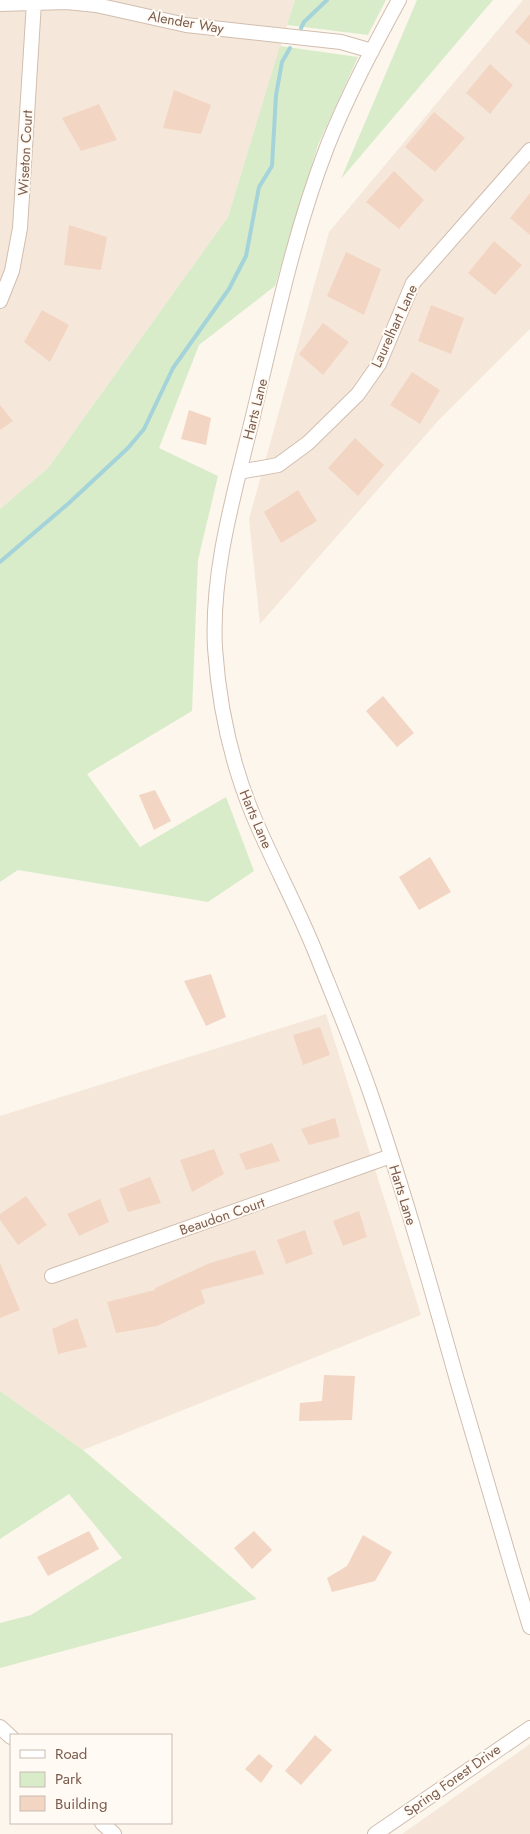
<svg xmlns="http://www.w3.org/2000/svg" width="530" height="1834" font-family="Jost,sans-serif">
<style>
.residential{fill:#f5e8da}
.green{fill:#d8ecc9}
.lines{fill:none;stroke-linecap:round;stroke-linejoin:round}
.stream{stroke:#a5d3da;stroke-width:4}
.building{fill:#f3d5c3}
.street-casing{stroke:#d1beb0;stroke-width:16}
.street{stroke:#fff;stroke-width:14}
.labels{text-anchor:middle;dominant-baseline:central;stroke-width:4;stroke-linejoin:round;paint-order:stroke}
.street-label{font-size:14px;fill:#7a5c4d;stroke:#fffaf3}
</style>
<rect width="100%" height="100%" fill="#fdf6ec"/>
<!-- residential -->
<path class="residential" d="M 0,0 L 295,0 L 228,217 L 48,468 L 0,509 Z
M 523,0 L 530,0 L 530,329 L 437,422 L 260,624 L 249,519 L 329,232 Z
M 326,1014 L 421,1315 L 83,1450 L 0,1391 L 0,1116 Z
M 530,1744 L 530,1834 L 402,1834 Z"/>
<!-- green -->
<path class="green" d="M 295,0 L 386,0 L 368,35 L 287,25 Z
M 417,0 L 493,0 L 341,179 Z
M 280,46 L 358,57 L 318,145 L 275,286 L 199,345 L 159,448 L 218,476 L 198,560 L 192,711 L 87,774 L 140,847 L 226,797 L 254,871 L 208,902 L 18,870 L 0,882 L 0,509 L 48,468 L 228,217 Z
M 0,1391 L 83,1450 L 257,1599 L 0,1668 L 0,1623 L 31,1615 L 122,1558 L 69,1494 L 0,1539 Z"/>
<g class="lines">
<!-- stream -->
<path class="stream" d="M 301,28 L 304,22 L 327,0
M 0,562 L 69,503 L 128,448 L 144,429 L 173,368 L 229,289 L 246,256 L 259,187 L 272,166 L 276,95 L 282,62 L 290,48"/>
</g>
<!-- building -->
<path class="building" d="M 530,14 L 530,45 L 515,32 Z
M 490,64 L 513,85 L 490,114 L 466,93 Z
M 174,90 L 211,105 L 201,134 L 163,128 Z
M 99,104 L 117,140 L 81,151 L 62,118 Z
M 434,112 L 465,138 L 435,172 L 405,147 Z
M 394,171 L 424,200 L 399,229 L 366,202 Z
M 530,193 L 530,235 L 510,218 Z
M 69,225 L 107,237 L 101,270 L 64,265 Z
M 494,241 L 522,265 L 495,295 L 468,273 Z
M 346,252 L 381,269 L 364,315 L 327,296 Z
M 431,305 L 464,318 L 451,354 L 418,341 Z
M 42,310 L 69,325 L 50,362 L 24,342 Z
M 323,323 L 349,342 L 323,375 L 299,354 Z
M 412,372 L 440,390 L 420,424 L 390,405 Z
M 0,405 L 13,421 L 0,430 Z
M 189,410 L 211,418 L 206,445 L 181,439 Z
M 355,438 L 384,465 L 358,496 L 328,468 Z
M 298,490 L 317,521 L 281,543 L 264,512 Z
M 383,696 L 414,733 L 397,747 L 366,711 Z
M 155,790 L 171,821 L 154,830 L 139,795 Z
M 430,857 L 451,892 L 419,910 L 399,877 Z
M 211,974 L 226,1017 L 206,1026 L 184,981 Z
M 320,1027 L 330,1055 L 303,1065 L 293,1035 Z
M 335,1118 L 340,1137 L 309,1145 L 301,1129 Z
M 272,1143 L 280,1161 L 246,1170 L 239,1154 Z
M 214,1149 L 224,1174 L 192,1192 L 180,1160 Z
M 150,1177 L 161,1203 L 128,1212 L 119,1189 Z
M 26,1196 L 47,1225 L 18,1245 L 0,1220 L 0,1214 Z
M 100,1199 L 109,1222 L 79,1236 L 67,1214 Z
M 359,1211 L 367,1237 L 343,1246 L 333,1221 Z
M 305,1230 L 313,1254 L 286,1264 L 277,1240 Z
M 255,1250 L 264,1274 L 201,1290 L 205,1303 L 157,1326 L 116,1333 L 107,1302 L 155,1290 L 155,1288 L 210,1263 Z
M 0,1263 L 20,1310 L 0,1318 Z
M 77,1318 L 87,1347 L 58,1354 L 52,1329 Z
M 324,1375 L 355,1376 L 352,1420 L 299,1421 L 300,1403 L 322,1401 Z
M 89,1531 L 99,1549 L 48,1576 L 37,1557 Z
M 254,1531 L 272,1550 L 252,1569 L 234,1548 Z
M 363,1535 L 392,1552 L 375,1581 L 332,1592 L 327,1578 L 347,1566 Z
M 315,1735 L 332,1750 L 301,1785 L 285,1771 Z
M 259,1754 L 273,1766 L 261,1783 L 245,1769 Z"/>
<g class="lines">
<defs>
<path id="street" d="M 399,0 C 373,48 347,96 327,147 C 293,235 274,329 252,420 C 234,495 211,571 215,648 C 219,706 231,762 253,815 C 273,863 298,908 317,956 C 335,1001 354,1046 370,1092 C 403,1187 430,1284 457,1380 C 481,1463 505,1545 530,1627
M 0,4 L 67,2 L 96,5 L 186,25 L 341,42 L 372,51
M 0,301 L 12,271 L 20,228 L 34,2
M 239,472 L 278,465 L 308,443 L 358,394 L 379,364 L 413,283 L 530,150
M 52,1276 L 391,1156
M 0,1727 L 11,1737
M 102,1823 L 114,1834
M 375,1834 L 530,1728"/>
</defs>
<!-- street casing -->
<use href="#street" class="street-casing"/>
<!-- street -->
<use href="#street" class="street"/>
</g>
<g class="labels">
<!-- street labels -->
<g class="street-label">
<text transform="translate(186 22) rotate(10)">Alender Way</text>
<text transform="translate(25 153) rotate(-87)">Wiseton Court</text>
<text transform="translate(394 326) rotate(-65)">Laurelhart Lane</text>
<text transform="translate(255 409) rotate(-76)">Harts Lane</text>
<text transform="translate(256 819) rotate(67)">Harts Lane</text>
<text transform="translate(403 1195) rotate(73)">Harts Lane</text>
<text transform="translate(222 1216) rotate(-19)">Beaudon Court</text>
<text transform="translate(452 1780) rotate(-35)">Spring Forest Drive</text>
</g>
</g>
<!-- legend -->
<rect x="10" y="1734" width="162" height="90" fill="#fffaf3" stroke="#cabbb1"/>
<rect x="20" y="1750" width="25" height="8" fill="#ffffff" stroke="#cabbb1"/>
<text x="55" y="1759" font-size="15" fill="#7a5c4d">Road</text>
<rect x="20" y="1772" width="25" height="15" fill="#d8ecc9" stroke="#cabbb1"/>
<text x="55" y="1784" font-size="15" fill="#7a5c4d">Park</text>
<rect x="20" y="1796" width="25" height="15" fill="#f3d5c3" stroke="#cabbb1"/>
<text x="55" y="1809" font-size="15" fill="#7a5c4d">Building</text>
</svg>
